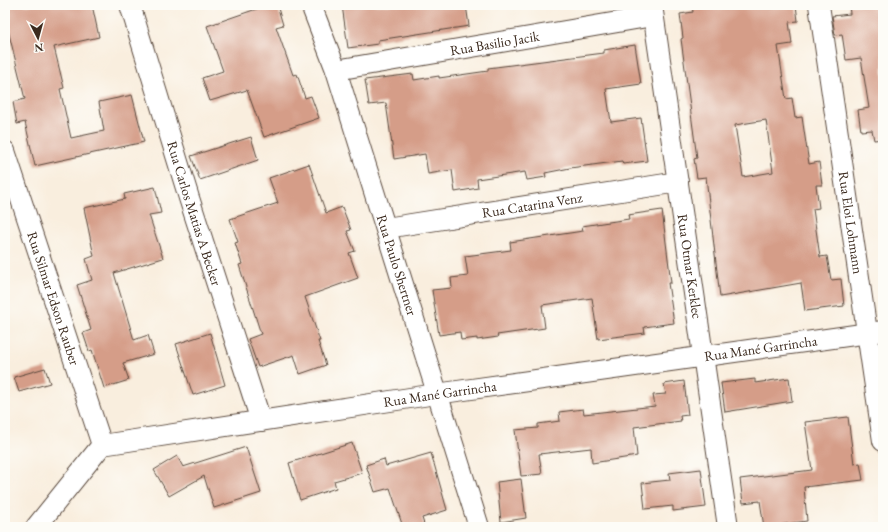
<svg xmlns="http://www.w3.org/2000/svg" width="888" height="532" font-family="'EB Garamond',serif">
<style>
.building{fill:#d59d88;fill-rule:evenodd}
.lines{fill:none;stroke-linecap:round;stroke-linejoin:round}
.minor-casing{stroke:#58473b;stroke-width:22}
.minor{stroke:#fff;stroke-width:20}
.labels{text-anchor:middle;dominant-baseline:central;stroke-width:3;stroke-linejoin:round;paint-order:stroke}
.street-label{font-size:14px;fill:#3b2a1e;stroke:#fdfcf7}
</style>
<rect width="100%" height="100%" fill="#fdfcf7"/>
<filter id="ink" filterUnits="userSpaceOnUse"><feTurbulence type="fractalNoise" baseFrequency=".025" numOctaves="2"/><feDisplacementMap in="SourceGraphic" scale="8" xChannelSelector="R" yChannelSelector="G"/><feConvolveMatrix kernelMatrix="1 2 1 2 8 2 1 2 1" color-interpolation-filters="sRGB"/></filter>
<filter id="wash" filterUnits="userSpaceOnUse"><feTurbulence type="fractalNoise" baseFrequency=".012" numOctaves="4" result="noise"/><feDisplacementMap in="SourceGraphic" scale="16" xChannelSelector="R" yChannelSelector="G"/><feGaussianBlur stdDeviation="0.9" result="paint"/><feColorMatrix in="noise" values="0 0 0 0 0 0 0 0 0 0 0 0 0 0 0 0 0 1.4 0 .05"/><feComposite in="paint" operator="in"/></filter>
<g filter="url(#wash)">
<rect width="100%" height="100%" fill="#f9eede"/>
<g id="blocks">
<!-- building -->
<path class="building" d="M 5,5 L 92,5 L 99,37 L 54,47 L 64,88 L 60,89 L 71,138 L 104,131 L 99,102 L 132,95 L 144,142 L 35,166 L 25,122 L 17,124 L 13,102 L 25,99 L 8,30 L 5,31 Z
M 268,5 L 277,5 L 283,25 L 276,27 L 293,75 L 297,74 L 305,98 L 311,96 L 319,118 L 264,137 L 247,90 L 210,101 L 202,78 L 223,71 L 207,26 Z
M 342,5 L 466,5 L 469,26 L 378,40 L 378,44 L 348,48 Z
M 692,5 L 796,5 L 798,21 L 789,22 L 792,44 L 778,46 L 786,99 L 792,98 L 795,118 L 802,117 L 809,164 L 819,162 L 822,185 L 816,185 L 819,208 L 813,209 L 820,257 L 827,256 L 831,280 L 841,279 L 844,306 L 805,311 L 801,283 L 720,297 L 706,177 L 697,178 L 694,159 L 697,158 L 681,39 L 683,38 L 680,14 L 693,12 ZM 766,120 L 773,172 L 743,177 L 735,125 Z
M 849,5 L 883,5 L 883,139 L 874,140 L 872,130 L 861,131 L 858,110 L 869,108 L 861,58 L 846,60 L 842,34 L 835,35 L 832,16 L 850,14 Z
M 635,45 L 641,84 L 606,89 L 611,122 L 641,118 L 647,161 L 623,164 L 622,161 L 570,168 L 545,173 L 546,177 L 527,180 L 525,172 L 477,179 L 478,188 L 455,192 L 452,170 L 428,174 L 425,154 L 394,159 L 386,103 L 369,105 L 365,80 L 413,74 L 414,80 L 439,76 L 439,78 L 488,71 L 488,68 L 604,53 L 604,50 Z
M 251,137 L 258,160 L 200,180 L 191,156 Z
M 309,164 L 326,213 L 342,207 L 351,230 L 347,231 L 355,251 L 349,253 L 358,278 L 305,297 L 320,341 L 318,341 L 326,365 L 300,374 L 294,355 L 258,367 L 248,339 L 261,334 L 239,265 L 242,264 L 235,243 L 238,242 L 230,219 L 278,203 L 269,178 Z
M 155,187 L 161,213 L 149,215 L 163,258 L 114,273 L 134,340 L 148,335 L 154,354 L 123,363 L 129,380 L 104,388 L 92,350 L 89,351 L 83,333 L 91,330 L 77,285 L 92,280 L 86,259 L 94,256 L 84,208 L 125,199 L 124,194 Z
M 662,210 L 671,283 L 668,283 L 674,323 L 644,327 L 645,333 L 598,339 L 592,298 L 542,305 L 545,328 L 497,335 L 498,337 L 477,340 L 477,338 L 461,340 L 460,332 L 439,335 L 432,290 L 452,288 L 451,278 L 468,276 L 465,256 L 511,250 L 510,242 L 583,231 L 582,226 L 629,219 L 628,215 Z
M 210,333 L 225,385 L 193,395 L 176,344 Z
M 45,368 L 50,383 L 19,392 L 14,377 Z
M 789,378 L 792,401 L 725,412 L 721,383 L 755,379 L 755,383 Z
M 684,381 L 688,415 L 680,416 L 681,421 L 634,427 L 637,456 L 592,463 L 591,448 L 539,454 L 542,474 L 521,476 L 515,430 L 538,428 L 538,424 L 560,421 L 559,412 L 583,409 L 584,414 L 655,406 L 653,395 L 666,394 L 664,384 Z
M 848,417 L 854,464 L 860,463 L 863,480 L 804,487 L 807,521 L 764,527 L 760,501 L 743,503 L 740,479 L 812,470 L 805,422 Z
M 352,443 L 362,473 L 334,481 L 336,488 L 300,500 L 289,463 Z
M 246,447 L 261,493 L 214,508 L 204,476 L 169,496 L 154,470 L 177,456 L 183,467 Z
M 431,453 L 447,510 L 422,518 L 425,527 L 403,527 L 390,488 L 375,492 L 366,465 L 384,459 L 386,466 Z
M 701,469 L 706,507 L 673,511 L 673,506 L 645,509 L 642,483 L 670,480 L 669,473 Z
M 521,479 L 526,518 L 501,522 L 497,482 Z"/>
</g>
</g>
<g filter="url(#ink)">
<use href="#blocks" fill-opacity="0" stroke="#58473b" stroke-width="1"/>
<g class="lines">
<defs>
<g id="minor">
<path id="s1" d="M 130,5 L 189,198 L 261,421"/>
<path id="s2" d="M 311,5 L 336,70 L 479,527"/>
<path id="s3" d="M 652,5 L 728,527"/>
<path id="s4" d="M 819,5 L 883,441"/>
<path id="s5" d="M 336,70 L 653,16"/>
<path id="s6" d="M 5,151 L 102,445"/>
<path id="s7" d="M 386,228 L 678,182"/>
<path id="s8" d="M 36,527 L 102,445 L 436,394 L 883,331"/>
</g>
</defs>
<!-- minor casing -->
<use href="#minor" class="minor-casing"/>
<!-- minor -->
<use href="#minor" class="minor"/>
</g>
</g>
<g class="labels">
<!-- street labels -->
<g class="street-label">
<text stroke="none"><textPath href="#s5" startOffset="161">Rua Basilio Jacik</textPath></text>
<text stroke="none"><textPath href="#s7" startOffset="148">Rua Catarina Venz</textPath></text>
<text stroke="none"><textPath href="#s1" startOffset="218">Rua Carlos Matias A Becker</textPath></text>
<text stroke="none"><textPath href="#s4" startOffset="220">Rua Eloi Lohmann</textPath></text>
<text stroke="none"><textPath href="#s2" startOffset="274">Rua Paulo Shertner</textPath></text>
<text stroke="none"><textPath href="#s3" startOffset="264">Rua Otmar Kerklec</textPath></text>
<text stroke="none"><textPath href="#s6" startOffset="155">Rua Silmar Edson Rauber</textPath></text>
<text stroke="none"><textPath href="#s8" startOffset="771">Rua Mané Garrincha</textPath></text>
<text stroke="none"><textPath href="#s8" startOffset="447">Rua Mané Garrincha</textPath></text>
</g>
</g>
<!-- margin -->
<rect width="888" height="532" fill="none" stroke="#fdfcf7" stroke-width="20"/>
<!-- north arrow -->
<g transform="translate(38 38) rotate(174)" stroke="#fdfcf7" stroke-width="3" paint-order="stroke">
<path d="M0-3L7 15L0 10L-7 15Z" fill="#3b2a1e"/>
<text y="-6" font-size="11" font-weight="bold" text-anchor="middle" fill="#3b2a1e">N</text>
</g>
</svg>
